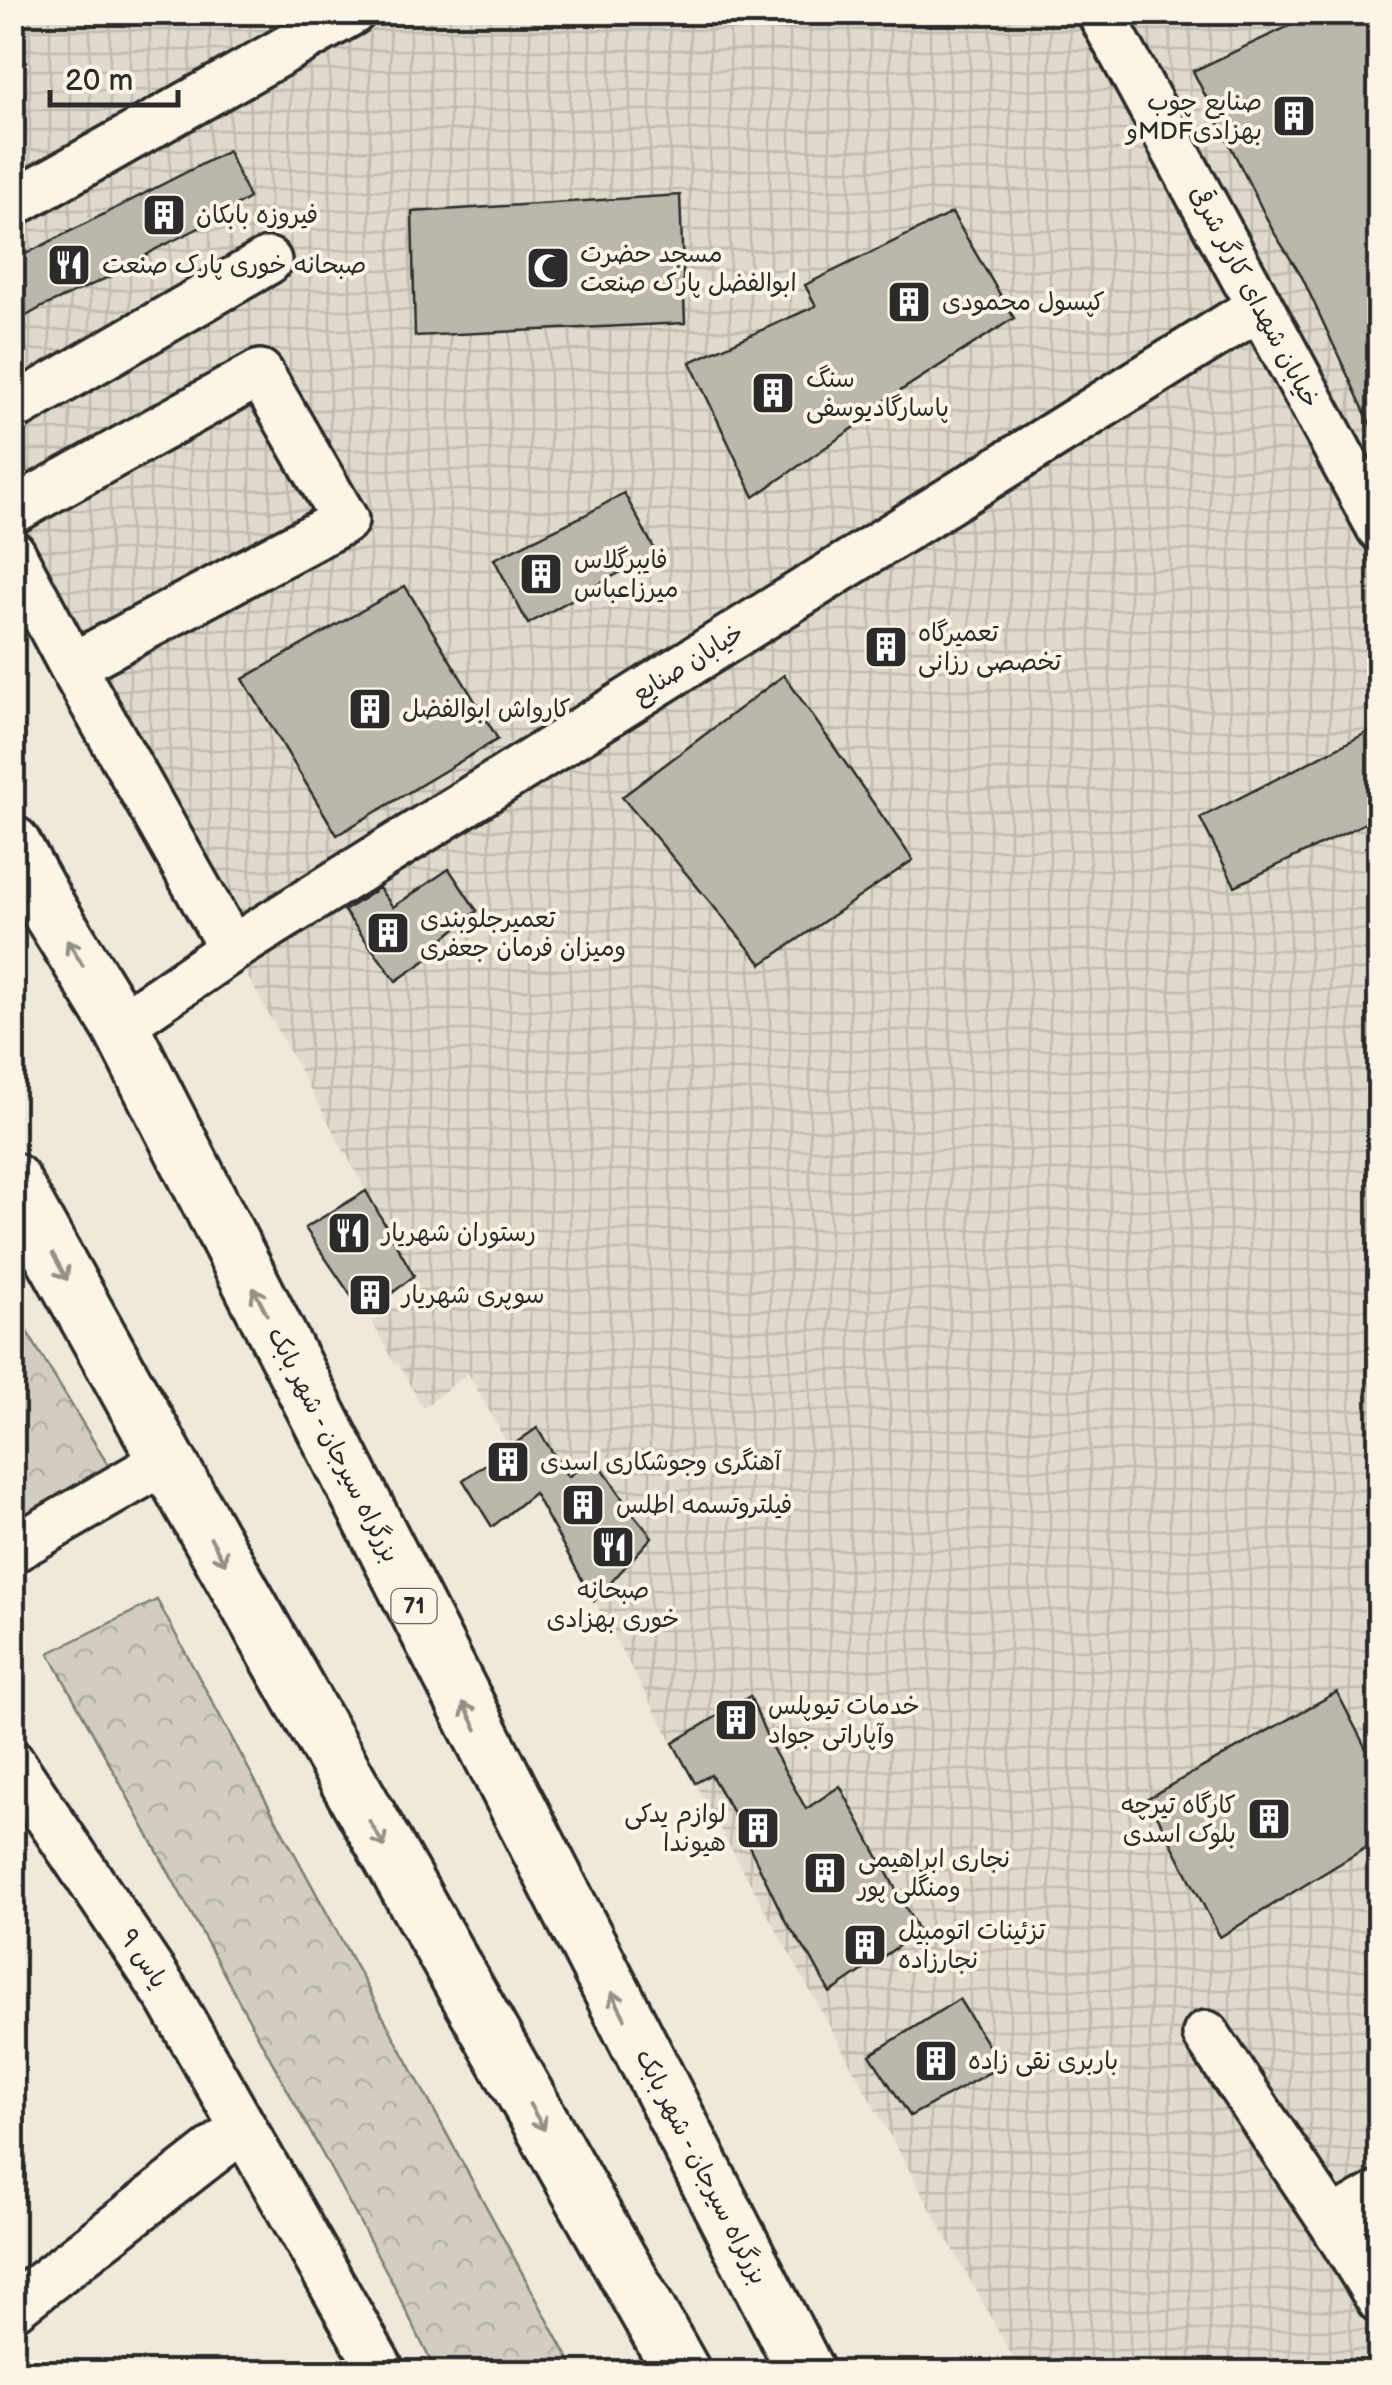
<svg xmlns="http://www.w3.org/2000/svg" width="1392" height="2385" font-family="'Balsamiq Sans','Playpen Sans Arabic',sans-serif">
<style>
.industrial{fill:url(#industrial-grid)}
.forest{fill:url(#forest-crowns);stroke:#7e7c76;stroke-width:2.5}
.building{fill:#bcb7ac;stroke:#2b2b2b;stroke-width:2.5}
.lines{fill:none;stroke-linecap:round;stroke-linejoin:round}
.minor-casing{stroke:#2b2b2b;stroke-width:52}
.trunk-casing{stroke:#2b2b2b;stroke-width:62}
.minor{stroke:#fcf5e5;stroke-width:45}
.trunk{stroke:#fcf5e5;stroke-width:55}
.oneway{stroke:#949088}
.labels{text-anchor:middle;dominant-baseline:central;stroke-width:8;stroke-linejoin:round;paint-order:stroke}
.shield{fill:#fcf5e5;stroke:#6a6863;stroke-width:2.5}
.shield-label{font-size:22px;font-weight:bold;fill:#2b2b2b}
.poi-label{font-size:25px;fill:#2b2b2b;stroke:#fcf5e5;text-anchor:start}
.street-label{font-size:25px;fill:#2b2b2b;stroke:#fcf5e5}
</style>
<defs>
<pattern id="industrial-grid" width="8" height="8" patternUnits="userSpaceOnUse" patternTransform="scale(2.5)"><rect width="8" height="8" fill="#e0dacc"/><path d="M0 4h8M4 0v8" fill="none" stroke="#c0bbaf"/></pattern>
<pattern id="forest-crowns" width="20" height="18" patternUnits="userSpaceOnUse" patternTransform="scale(2.5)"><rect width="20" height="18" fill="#d2cdc0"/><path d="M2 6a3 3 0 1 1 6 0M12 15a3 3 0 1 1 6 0" fill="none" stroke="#b4b0a5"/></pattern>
</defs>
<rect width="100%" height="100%" fill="#efe9da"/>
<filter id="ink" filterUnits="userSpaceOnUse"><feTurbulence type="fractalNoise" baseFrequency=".01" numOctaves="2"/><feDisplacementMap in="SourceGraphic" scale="20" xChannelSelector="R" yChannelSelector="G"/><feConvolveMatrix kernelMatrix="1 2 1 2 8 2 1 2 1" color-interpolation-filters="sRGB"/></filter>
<g filter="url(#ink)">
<!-- industrial -->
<path class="industrial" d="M 12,13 L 1379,13 L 1379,2372 L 1021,2372 L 468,1373 L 423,1408 L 398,1364 L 395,1365 L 372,1322 L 420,1288 L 13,552 Z"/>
<!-- forest -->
<path class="forest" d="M 12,1307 L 116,1478 L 12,1537 Z
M 157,1600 L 576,2372 L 436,2372 L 389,2276 L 49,1653 Z"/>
<!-- building -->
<path class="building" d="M 1319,12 L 1380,12 L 1380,445 L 1302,277 L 1273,231 L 1193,71 Z
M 228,151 L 249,198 L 199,228 L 156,249 L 118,273 L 42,307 L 12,324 L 12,261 Z
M 680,195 L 685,323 L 415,336 L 412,212 Z
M 952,213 L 1014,318 L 855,420 L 858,425 L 754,497 L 690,362 L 816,306 L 805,285 Z
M 624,493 L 656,552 L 528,624 L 494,559 L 587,514 Z
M 405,586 L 498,739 L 337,835 L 243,679 Z
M 784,675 L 913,860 L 762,964 L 622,797 Z
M 1380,726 L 1380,816 L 1235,886 L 1200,818 Z
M 449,869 L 477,911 L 428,951 L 432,956 L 396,981 L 344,911 L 379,888 L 393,907 Z
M 366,1191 L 414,1276 L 364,1315 L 305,1228 Z
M 537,1428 L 568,1477 L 595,1457 L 630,1510 L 652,1537 L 594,1601 L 534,1493 L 492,1527 L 463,1480 Z
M 1337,1692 L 1380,1776 L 1380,1839 L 1220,1937 L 1148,1798 Z
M 750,1696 L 770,1744 L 806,1809 L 840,1786 L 919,1932 L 830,1993 L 811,1958 L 786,1922 L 732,1811 L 711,1775 L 695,1783 L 673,1743 Z
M 959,1999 L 1001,2066 L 910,2116 L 870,2055 Z"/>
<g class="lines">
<defs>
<path id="minor" d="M 1100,12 L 1380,528
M 12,204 L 352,12
M 12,409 L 268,261
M 12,511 L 260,373 L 345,520 L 72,666
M 12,553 L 72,666 L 232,949
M 120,1026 L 232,949 L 1259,307
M 12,1550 L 167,1460
M 12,1763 L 170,1999 L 382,2372
M 1206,2034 L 1332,2222 L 1380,2300
M 1332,2222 L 1380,2194
M 12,2308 L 243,2128"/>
<path id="trunk" d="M 12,844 L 44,902 L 120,1026 L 806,2372
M 12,1181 L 167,1460 L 682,2372"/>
</defs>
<!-- minor casing -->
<use href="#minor" class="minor-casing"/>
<!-- trunk casing -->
<use href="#trunk" class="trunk-casing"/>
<!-- minor -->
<use href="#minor" class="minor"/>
<!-- trunk -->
<use href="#trunk" class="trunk"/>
</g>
<!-- one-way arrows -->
<defs><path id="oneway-shaft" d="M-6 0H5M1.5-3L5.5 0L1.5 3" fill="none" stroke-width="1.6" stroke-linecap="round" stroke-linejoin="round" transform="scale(2.5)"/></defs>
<g class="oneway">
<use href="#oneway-shaft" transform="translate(75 953) rotate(-122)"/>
<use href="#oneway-shaft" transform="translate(60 1267) rotate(61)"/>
<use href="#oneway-shaft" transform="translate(260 1301) rotate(-117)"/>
<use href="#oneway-shaft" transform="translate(218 1551) rotate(61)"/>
<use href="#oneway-shaft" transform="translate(470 1716) rotate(-117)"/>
<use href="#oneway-shaft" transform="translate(377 1834) rotate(60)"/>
<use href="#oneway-shaft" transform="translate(618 2005) rotate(-117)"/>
<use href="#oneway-shaft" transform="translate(537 2117) rotate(60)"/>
</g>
</g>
<!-- icons -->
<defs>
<symbol id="building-square" viewBox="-11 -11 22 22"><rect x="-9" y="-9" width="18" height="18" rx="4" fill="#2b2b2b" stroke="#fcf5e5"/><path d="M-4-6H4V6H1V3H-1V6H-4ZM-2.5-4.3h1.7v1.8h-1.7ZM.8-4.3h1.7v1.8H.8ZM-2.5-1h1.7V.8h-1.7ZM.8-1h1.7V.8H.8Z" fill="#fff"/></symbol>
<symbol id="restaurant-square" viewBox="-11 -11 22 22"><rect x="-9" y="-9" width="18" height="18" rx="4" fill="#2b2b2b" stroke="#fcf5e5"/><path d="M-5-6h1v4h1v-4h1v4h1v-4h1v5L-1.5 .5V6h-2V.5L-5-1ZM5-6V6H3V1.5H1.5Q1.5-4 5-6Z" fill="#fff"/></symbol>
<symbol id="mosque-square" viewBox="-11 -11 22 22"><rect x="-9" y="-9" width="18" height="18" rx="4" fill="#2b2b2b" stroke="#fcf5e5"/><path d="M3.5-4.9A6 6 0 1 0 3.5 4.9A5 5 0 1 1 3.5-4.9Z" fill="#fff"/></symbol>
</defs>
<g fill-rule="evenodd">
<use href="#building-square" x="1269" y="91" width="50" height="50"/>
<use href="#building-square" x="139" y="190" width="50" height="50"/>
<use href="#restaurant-square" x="44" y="240" width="50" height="50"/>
<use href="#mosque-square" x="523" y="243" width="50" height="50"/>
<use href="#building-square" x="884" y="277" width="50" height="50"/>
<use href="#building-square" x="748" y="368" width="50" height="50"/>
<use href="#building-square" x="516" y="549" width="50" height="50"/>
<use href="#building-square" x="861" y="622" width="50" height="50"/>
<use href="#building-square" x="345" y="684" width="50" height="50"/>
<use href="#building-square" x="363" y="908" width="50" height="50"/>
<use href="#restaurant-square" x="324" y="1208" width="50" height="50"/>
<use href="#building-square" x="345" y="1270" width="50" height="50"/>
<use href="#building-square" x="483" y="1437" width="50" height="50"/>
<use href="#building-square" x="558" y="1480" width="50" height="50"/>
<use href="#restaurant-square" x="588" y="1522" width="50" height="50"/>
<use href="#building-square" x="711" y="1695" width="50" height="50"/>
<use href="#building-square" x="1244" y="1794" width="50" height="50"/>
<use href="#building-square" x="733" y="1803" width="50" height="50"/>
<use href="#building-square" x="800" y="1848" width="50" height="50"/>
<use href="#building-square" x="840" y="1920" width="50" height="50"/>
<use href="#building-square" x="911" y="2036" width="50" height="50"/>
</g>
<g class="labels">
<!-- shield labels -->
<rect class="shield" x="391.5" y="1589" width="45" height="34" rx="8"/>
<g class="shield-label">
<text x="414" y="1606">71</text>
</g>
<!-- poi labels -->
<g class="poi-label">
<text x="1262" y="102" text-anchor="end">صنایع چوب<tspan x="1262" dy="29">وMDFبهزادی</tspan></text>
<text x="196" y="215">فیروزه بابکان</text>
<text x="580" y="254">مسجد حضرت<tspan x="580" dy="29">ابوالفضل پارک صنعت</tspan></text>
<text x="102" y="265">صبحانه خوری پارک صنعت</text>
<text x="942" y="302">کپسول محمودی</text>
<text x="806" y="379">سنگ<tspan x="806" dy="29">پاسارگادیوسفی</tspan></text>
<text x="574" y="560">فایبرگلاس<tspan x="574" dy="29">میرزاعباس</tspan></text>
<text x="918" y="633">تعمیرگاه<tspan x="918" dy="29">تخصصی رزانی</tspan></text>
<text x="402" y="709">کارواش ابوالفضل</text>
<text x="420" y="919">تعمیرجلوبندی<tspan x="420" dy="29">ومیزان فرمان جعفری</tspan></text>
<text x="382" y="1233">رستوران شهریار</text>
<text x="402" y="1295">سوپری شهریار</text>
<text x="540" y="1462">آهنگری وجوشکاری اسدی</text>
<text x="616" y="1505">فیلتروتسمه اطلس</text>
<text x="613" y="1590" text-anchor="middle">صبحانه<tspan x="613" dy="29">خوری بهزادی</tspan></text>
<text x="768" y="1706">خدمات تیوپلس<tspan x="768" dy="29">وآپاراتی جواد</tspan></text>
<text x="1236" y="1805" text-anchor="end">کارگاه تیرچه<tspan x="1236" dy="29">بلوک اسدی</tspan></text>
<text x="726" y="1814" text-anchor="end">لوازم یدکی<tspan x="726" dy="29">هیوندا</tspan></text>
<text x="858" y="1859">نجاری ابراهیمی<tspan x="858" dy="29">ومنگلی پور</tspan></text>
<text x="898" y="1931">تزئینات اتومبیل<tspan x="898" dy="29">نجارزاده</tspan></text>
<text x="968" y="2061">باربری نقی زاده</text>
</g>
<!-- street labels -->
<g class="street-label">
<text transform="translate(1254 297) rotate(62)">خیابان شهدای کارگر شرقی</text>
<text transform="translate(688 664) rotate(-32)">خیابان صنایع</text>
<text transform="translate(333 1445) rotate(63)">بزرگراه سیرجان - شهر بابک</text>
<text transform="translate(143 1959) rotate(56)">یاس ۹</text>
<text transform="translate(701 2167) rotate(63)">بزرگراه سیرجان - شهر بابک</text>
</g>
</g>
<!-- margin -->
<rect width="1392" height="2385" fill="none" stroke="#fcf5e5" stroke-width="50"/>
<rect x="25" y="25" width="1342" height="2335" fill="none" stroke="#2b2b2b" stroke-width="4" filter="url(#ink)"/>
<!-- scale -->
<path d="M50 90v15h128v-15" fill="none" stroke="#2b2b2b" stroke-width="5"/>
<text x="65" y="90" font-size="30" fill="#2b2b2b" stroke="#fcf5e5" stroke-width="8" paint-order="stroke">20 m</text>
</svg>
